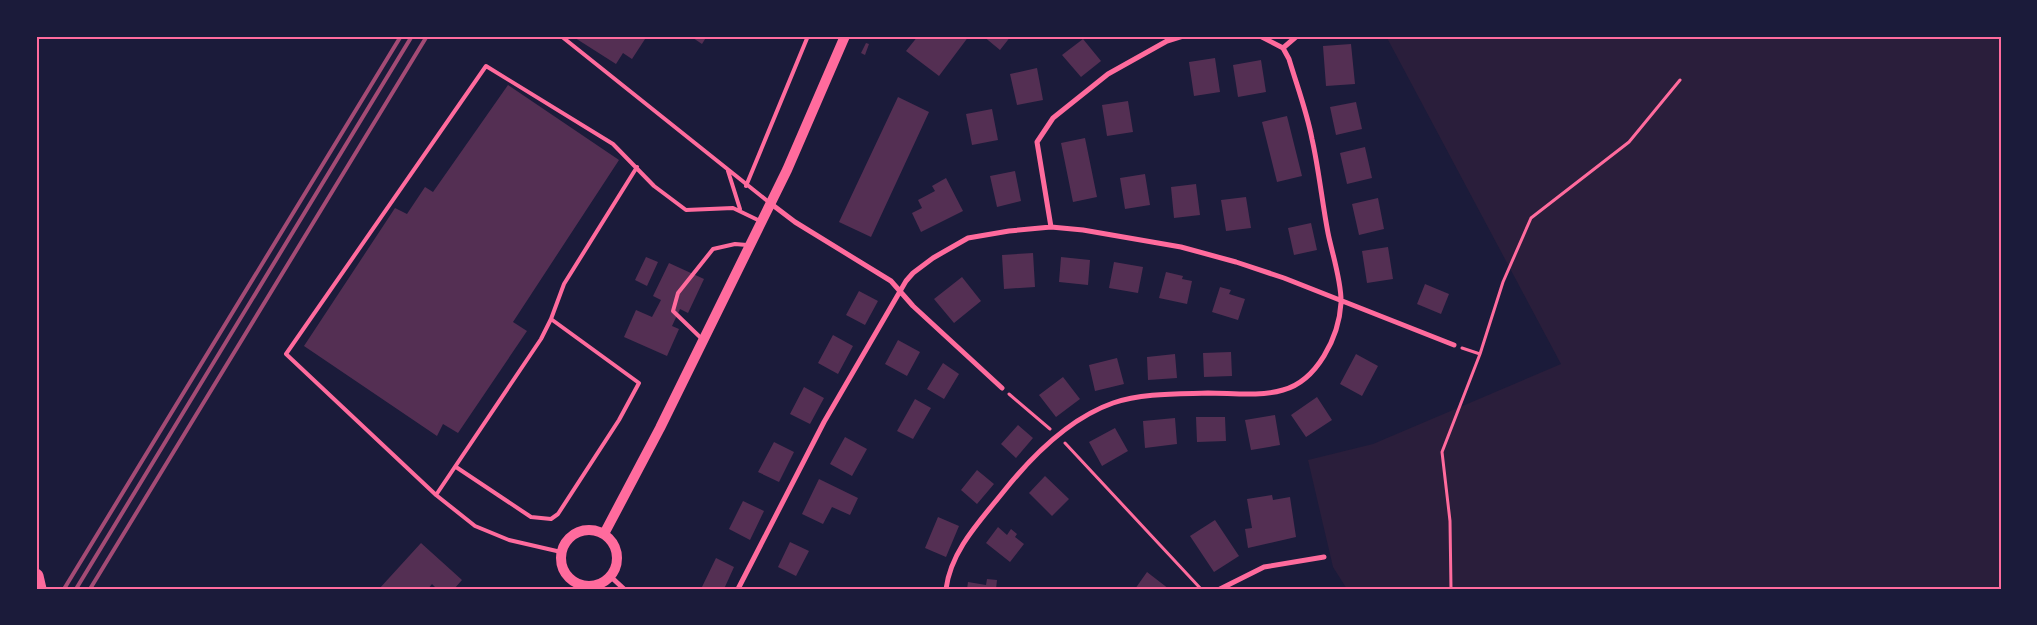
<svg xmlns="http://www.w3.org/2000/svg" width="2037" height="625" font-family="'Nunito Sans',sans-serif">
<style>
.green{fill:#2a1e3b}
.building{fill:#542f53}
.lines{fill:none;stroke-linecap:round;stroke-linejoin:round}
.path{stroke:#ff6b9d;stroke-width:3}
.service{stroke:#ff6b9d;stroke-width:4}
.minor{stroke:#ff6b9d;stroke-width:5}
.secondary{stroke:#ff6b9d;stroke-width:10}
.motorway{stroke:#ff6b9d;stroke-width:15}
.rail{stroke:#a44b75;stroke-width:4}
.neatline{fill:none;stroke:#ff6b9d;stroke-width:2}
</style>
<rect width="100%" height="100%" fill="#1b1b3a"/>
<!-- green -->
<path class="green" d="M 1386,36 L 2001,36 L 2001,589 L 1347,589 L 1333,567 L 1308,460 L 1373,444 L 1561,364 Z"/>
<!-- building -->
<path class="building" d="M 572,36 L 647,36 L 632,59 L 623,53 L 616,64 Z
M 690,36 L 707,36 L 702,44 Z
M 918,36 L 969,36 L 939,76 L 906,51 Z
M 983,36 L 1011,36 L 1000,50 Z
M 1083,39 L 1101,61 L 1081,77 L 1062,55 Z
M 866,43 L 869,44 L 865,55 L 861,53 Z
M 1351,44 L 1355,84 L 1326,86 L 1323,46 Z
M 1215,58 L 1220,92 L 1194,96 L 1189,62 Z
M 1261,60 L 1266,92 L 1238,97 L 1233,65 Z
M 1037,68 L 1043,100 L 1017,105 L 1010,74 Z
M 508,85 L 619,160 L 513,322 L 527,331 L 458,433 L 443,424 L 437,436 L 304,346 L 395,208 L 407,214 L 425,187 L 433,192 Z
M 898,97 L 929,112 L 871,237 L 839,222 Z
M 1128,101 L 1133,132 L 1107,136 L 1102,105 Z
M 1356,102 L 1362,129 L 1336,135 L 1330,107 Z
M 992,109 L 998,140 L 972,145 L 966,114 Z
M 1287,116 L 1302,176 L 1277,182 L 1262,122 Z
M 1085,138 L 1097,197 L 1073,202 L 1061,143 Z
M 1365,147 L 1372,178 L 1347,184 L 1340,153 Z
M 1015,171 L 1021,201 L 997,207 L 990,176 Z
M 1145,174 L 1150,205 L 1125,209 L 1120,178 Z
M 946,178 L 963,211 L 921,232 L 912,213 L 922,208 L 918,200 L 935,191 L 932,186 Z
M 1196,184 L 1200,215 L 1174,218 L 1171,187 Z
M 1246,197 L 1251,228 L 1226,231 L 1221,200 Z
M 1378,198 L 1384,229 L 1359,235 L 1352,204 Z
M 1311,223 L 1317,250 L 1294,255 L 1288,228 Z
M 1388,247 L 1393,279 L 1367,283 L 1362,251 Z
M 1033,253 L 1035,287 L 1004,289 L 1002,255 Z
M 646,257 L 658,262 L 647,286 L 635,280 Z
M 1061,257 L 1090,260 L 1088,285 L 1059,282 Z
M 1114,262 L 1143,267 L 1138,293 L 1109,288 Z
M 669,263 L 704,279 L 688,313 L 680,309 L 672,326 L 679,329 L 667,356 L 624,337 L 636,310 L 652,317 L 661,300 L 653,296 Z
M 1166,272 L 1183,276 L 1182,279 L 1192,281 L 1187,304 L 1159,298 Z
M 962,277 L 981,301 L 954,323 L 934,299 Z
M 1425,284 L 1449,294 L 1441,314 L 1417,304 Z
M 1220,287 L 1231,290 L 1229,294 L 1245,299 L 1238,320 L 1212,312 Z
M 859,291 L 878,301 L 865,325 L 846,315 Z
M 833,335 L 853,346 L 838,374 L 818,363 Z
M 898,340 L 920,352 L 907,376 L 885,364 Z
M 1231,352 L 1232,376 L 1204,377 L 1203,353 Z
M 1175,354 L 1177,378 L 1148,380 L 1147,357 Z
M 1356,354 L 1378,366 L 1362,396 L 1340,384 Z
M 1117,358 L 1124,384 L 1095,391 L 1089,365 Z
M 943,363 L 959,374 L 944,399 L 927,389 Z
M 1063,377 L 1080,399 L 1056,417 L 1039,395 Z
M 804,387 L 824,398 L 810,424 L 790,414 Z
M 1317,397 L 1332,420 L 1306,437 L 1291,415 Z
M 915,399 L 931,408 L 913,439 L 897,431 Z
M 1275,415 L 1280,445 L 1251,450 L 1245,420 Z
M 1196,417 L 1225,417 L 1226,441 L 1197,442 Z
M 1175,418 L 1177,444 L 1145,448 L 1143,421 Z
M 1018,425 L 1033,438 L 1016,458 L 1001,444 Z
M 1115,428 L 1128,451 L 1102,466 L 1089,442 Z
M 845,437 L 867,449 L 852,476 L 830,464 Z
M 774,442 L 794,452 L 779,482 L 758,472 Z
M 977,470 L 994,484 L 977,504 L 961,490 Z
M 1045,476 L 1069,499 L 1052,516 L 1029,493 Z
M 819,479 L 858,498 L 850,515 L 832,507 L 823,524 L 802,514 Z
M 1272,495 L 1273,500 L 1290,497 L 1296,537 L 1248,548 L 1245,529 L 1252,528 L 1247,499 Z
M 743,501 L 764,511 L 750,540 L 729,529 Z
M 938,517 L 959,526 L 946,557 L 925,548 Z
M 1215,520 L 1239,556 L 1214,572 L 1190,536 Z
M 998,527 L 1007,535 L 1011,529 L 1017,534 L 1015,537 L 1024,544 L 1010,562 L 986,543 Z
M 790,542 L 809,551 L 796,576 L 778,567 Z
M 421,543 L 462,580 L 454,589 L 437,589 L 432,584 L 428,589 L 379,589 Z
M 716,558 L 734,567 L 724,589 L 701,589 Z
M 1147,572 L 1169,589 L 1135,589 Z
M 987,579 L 997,580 L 996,589 L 967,589 L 968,582 L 986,585 Z"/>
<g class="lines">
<!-- path -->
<path class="path" d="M 1462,348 L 1480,354 L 1503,282 L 1531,218 L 1629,142 L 1680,80
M 1009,394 L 1050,429
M 1065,443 L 1201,589
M 1451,589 L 1450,521 L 1442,452 L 1480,354"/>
<!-- service -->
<path class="service" d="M 561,36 L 770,203
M 728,171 L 740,209
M 746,186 L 808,36
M 551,319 L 564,284 L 637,167
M 702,339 L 673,311 L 678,293 L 713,249 L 735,244 L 747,245
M 436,495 L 541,339 L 551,319 L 639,383 L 619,420 L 558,514 L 551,519 L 531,517 L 456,467
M 561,552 L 509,540 L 475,526 L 436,495 L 286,354 L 486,66 L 613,144 L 654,186 L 686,210 L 733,208 L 760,221"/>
<!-- minor -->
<path class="minor" d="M 1260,36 L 1283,48
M 1283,48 L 1297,36
M 770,203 L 795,222 L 891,281 L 913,306 L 1002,388
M 1051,227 L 1037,142 L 1053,118 L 1108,74 L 1167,41 L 1183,36
M 610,576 L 624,589
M 738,589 L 824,422 L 906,281 L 913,273 L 933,258 L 968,238 L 1009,231 L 1051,227 L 1083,230 L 1181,247 L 1236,262 L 1284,278 L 1454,345
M 946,589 C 951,550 981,520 1004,491 C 1032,456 1070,418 1113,403 C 1142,393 1178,394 1208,393 C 1232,393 1259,397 1283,390 C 1317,381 1339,337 1341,303 C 1342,283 1332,253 1328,233 C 1322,202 1319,170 1312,139 C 1307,112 1297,86 1289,59 L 1283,48
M 1220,589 L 1264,567 L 1324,557"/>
<!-- secondary -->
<path class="secondary" d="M561 558a28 28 0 1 1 56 0a28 28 0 1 1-56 0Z
M 604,534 L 660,428 L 787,170 L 845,36"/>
<!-- motorway -->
<path class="motorway" d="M 36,576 L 39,589"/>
<!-- rail -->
<path class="rail" d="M 64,589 L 401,36
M 76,589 L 412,36
M 90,589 L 427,36"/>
</g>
<!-- border -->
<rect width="2037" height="625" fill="none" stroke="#1b1b3a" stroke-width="75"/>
<rect x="38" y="38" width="1962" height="550" class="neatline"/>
</svg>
